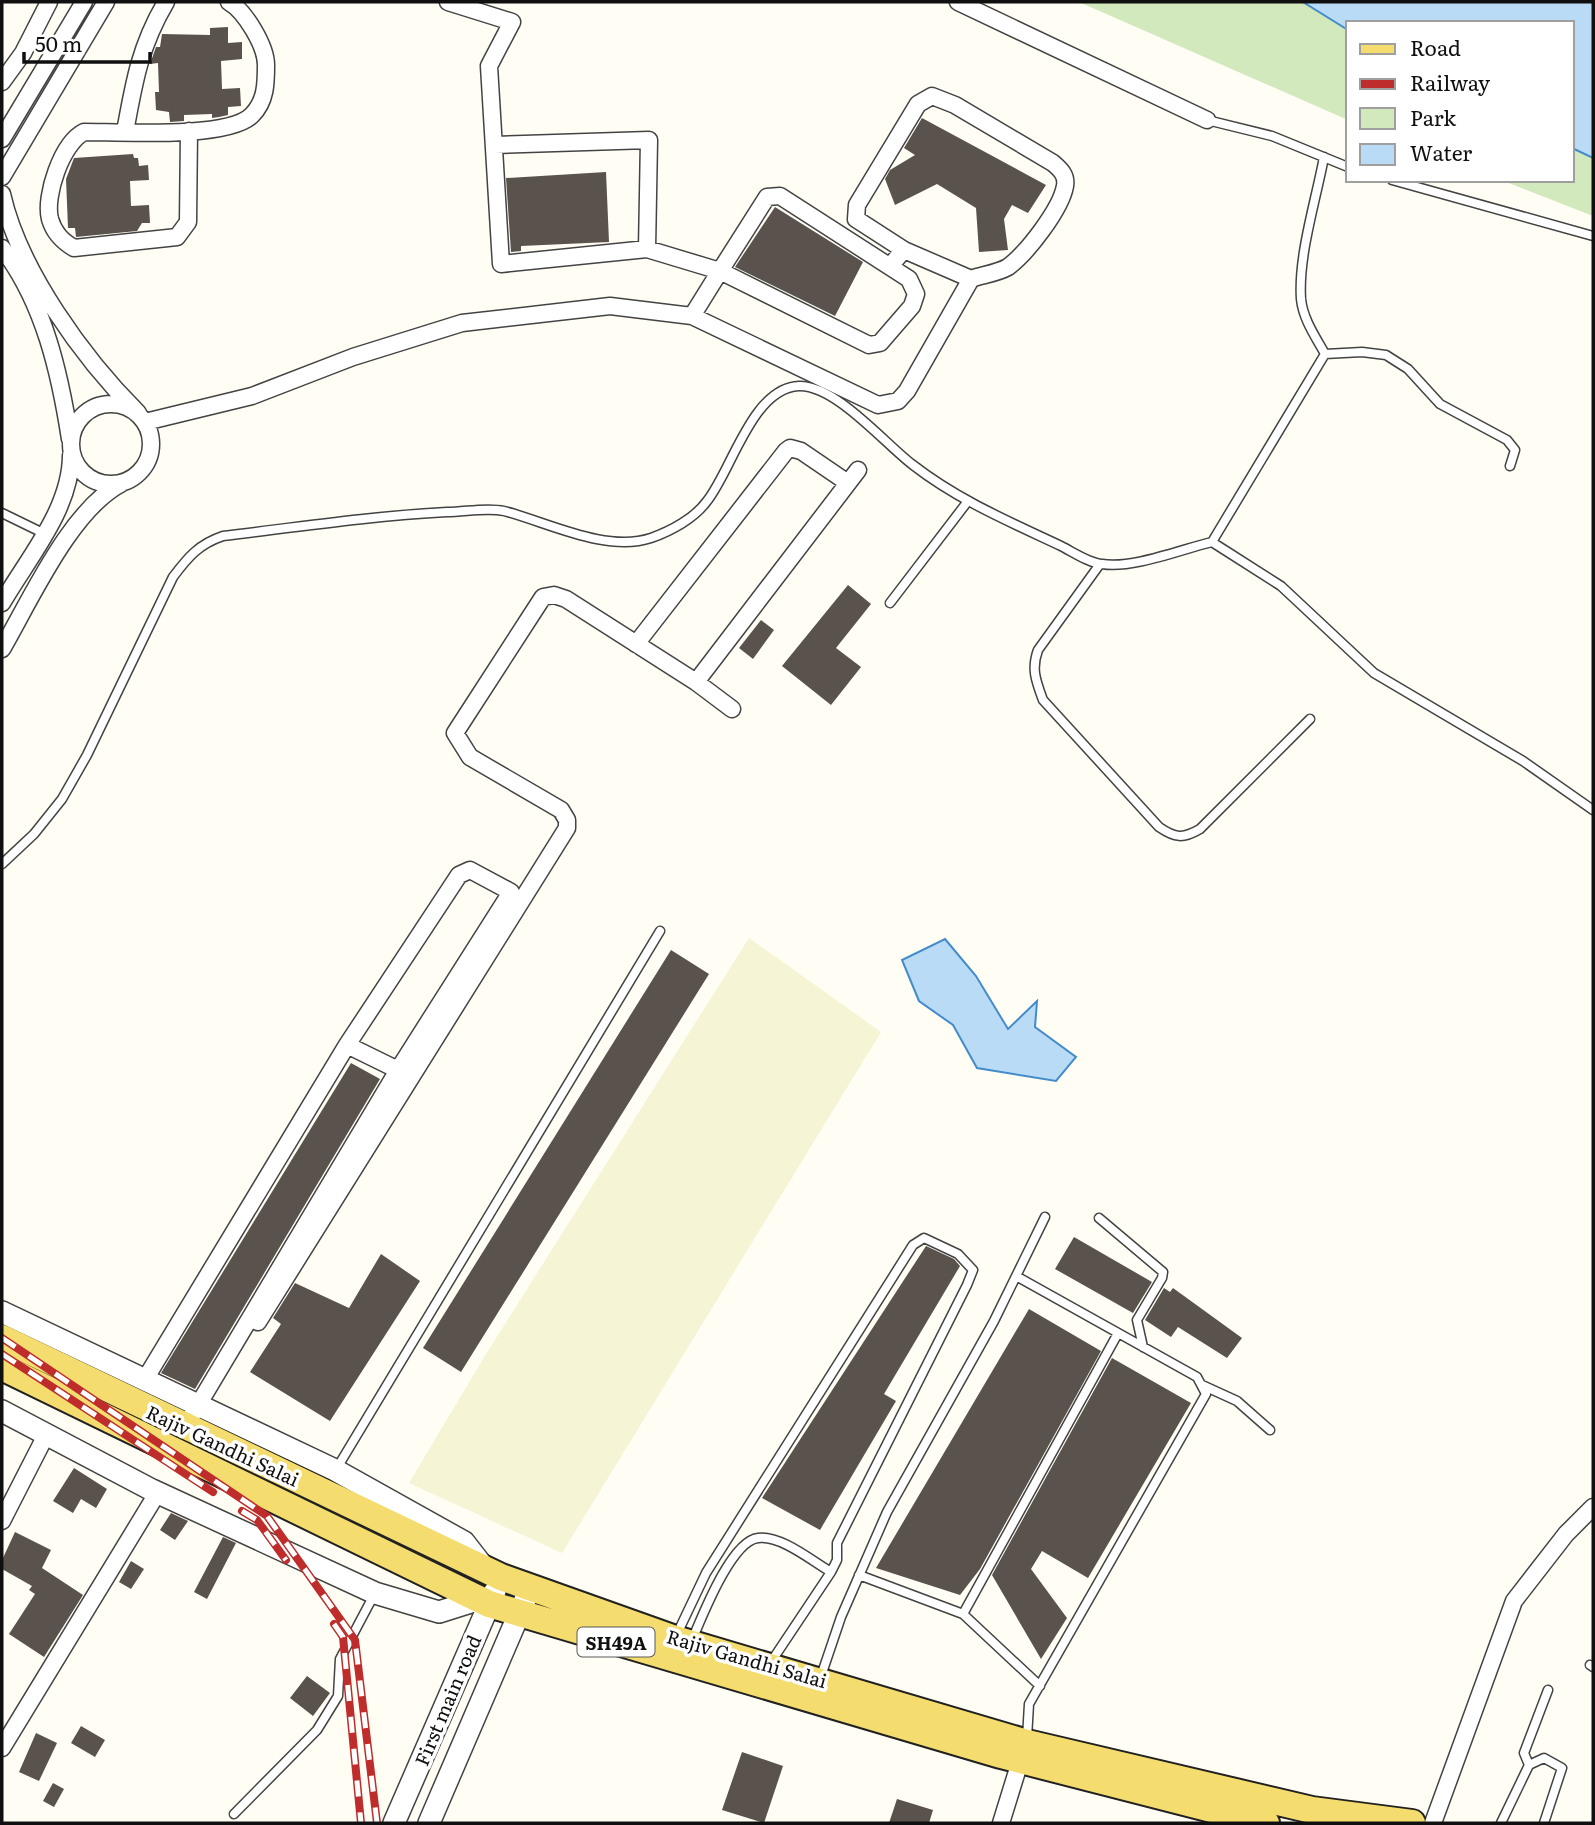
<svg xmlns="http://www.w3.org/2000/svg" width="1595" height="1825" font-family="Literata,serif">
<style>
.farmland{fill:#f5f4d4}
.green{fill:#d2e9bd}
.water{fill:#badbf5;stroke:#438cca;stroke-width:2}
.building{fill:#59524d}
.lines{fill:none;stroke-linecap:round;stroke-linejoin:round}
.service-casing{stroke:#434343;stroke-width:11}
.minor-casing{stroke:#434343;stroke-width:19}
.tertiary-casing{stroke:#434343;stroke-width:24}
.primary-casing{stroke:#212121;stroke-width:30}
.service{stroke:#fff;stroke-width:8}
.minor{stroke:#fff;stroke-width:16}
.tertiary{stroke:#fff;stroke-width:21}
.primary{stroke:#f4dc6e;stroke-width:26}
.rail-casing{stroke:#be2d2b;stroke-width:8}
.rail{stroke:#fff;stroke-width:5;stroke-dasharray:16;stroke-linecap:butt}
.labels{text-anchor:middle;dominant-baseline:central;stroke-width:7;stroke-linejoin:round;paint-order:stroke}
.shield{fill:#fff;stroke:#585858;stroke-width:2}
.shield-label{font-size:18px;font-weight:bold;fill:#101010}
.street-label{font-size:19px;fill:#101010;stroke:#fff}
</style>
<rect width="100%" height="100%" fill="#fffdf4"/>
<!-- farmland -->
<path class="farmland" d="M 749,938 L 881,1032 L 562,1553 L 409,1483 L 486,1354 Z"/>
<!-- green -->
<path class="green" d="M 1079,2 L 1303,2 L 1348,30 L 1348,120 Z
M 1572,148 L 1593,158 L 1593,216 L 1501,180 L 1572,180 Z"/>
<!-- water -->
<path class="water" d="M 1303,2 L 1593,2 L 1593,158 L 1572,148 L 1572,23 L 1348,23 L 1348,30 Z
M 945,939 L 976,976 L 1008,1029 L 1037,1001 L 1035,1027 L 1076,1057 L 1056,1081 L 977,1068 L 953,1025 L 919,1001 L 902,960 Z"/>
<!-- building -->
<path class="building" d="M 228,27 L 228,43 L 242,42 L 242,59 L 221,61 L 222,89 L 240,88 L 241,106 L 228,107 L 228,115 L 219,117 L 212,118 L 212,114 L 184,115 L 184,121 L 170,122 L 169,112 L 156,110 L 155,92 L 159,92 L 158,63 L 150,64 L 156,47 L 160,47 L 162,34 L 210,35 L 210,28 Z
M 922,118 L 1046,185 L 1028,213 L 1012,205 L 1004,219 L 1008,250 L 979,252 L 976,208 L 937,184 L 895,205 L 885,179 L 890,170 L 915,155 L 904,148 Z
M 133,154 L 134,158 L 138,158 L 139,166 L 148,165 L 149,180 L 130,181 L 131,206 L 149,205 L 150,223 L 142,223 L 137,231 L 76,237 L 75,228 L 68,228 L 66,179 L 74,158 Z
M 606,172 L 609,242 L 521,246 L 521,251 L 511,252 L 506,178 Z
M 775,207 L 863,262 L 835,316 L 735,267 Z
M 848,585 L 871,604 L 836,648 L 861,667 L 831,705 L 782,666 Z
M 761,620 L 774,630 L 753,659 L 739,648 Z
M 671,950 L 709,974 L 461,1372 L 423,1348 Z
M 351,1063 L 380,1079 L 195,1389 L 161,1373 Z
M 1074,1237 L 1152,1282 L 1133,1313 L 1055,1269 Z
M 926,1246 L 954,1259 L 960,1266 L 884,1394 L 896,1401 L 820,1530 L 762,1498 Z
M 381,1254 L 420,1281 L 330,1421 L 250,1372 L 281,1324 L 273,1318 L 295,1283 L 349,1308 Z
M 1164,1288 L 1170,1292 L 1173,1288 L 1242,1338 L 1227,1358 L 1178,1327 L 1171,1337 L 1145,1320 Z
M 1029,1309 L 1101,1351 L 980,1569 L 960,1595 L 876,1568 Z
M 1112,1358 L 1191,1403 L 1088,1578 L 1042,1551 L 1031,1569 L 1067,1618 L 1041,1659 L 992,1575 Z
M 74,1468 L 107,1489 L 96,1508 L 81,1499 L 73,1513 L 53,1501 Z
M 171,1513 L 188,1521 L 175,1540 L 160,1530 Z
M 15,1532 L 51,1550 L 42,1568 L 83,1595 L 44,1657 L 9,1634 L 35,1594 L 29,1590 L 32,1586 L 2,1569 L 2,1560 Z
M 223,1537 L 236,1543 L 207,1599 L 194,1592 Z
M 131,1561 L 144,1569 L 131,1589 L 119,1582 Z
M 307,1676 L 330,1693 L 313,1716 L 290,1698 Z
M 81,1726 L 105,1740 L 95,1757 L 71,1743 Z
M 36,1733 L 57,1743 L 39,1781 L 19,1772 Z
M 742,1752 L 783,1766 L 764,1823 L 722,1810 Z
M 53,1783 L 64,1789 L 54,1807 L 43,1801 Z
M 897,1799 L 933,1810 L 929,1823 L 889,1823 Z"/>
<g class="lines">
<defs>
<path id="service" d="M 1207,120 L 1272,136 L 1348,167
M 1324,157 C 1316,200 1298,256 1301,299 C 1303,319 1315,336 1325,354
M 1392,180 L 1593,236
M 2,513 L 43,533
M 1212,542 L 1281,586 L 1374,673 L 1523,761 L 1593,810
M 1100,564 L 1038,650 C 1031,669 1036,681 1043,700 L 1159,827 C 1175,838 1183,839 1200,829 L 1310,719
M 890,603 L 968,501
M 2,864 L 34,834 L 62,799 L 87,755 L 173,577 C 188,557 199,544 223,536 C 298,527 372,516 447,512 C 465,512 487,507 504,511 C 547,522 606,553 651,538 C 671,531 695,518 707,501 C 732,470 752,388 799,386 C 836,385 885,444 913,465 C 958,500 1010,522 1061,546 C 1073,552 1089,563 1102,564 C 1133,569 1182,549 1212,542 L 1325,354 L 1362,352 L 1386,355 L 1408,369 L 1440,404 L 1507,440 L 1515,450 L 1510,466
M 1099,1218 L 1163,1272 L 1162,1278 L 1137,1320 L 1143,1347
M 1016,1276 L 1197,1377 L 1206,1394 L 1029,1704 L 1027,1738
M 1202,1385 L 1237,1401 L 1270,1430
M 337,1468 L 660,931
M 859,1575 L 963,1614 L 1040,1686
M 963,1614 L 1117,1335
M 677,1634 L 706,1573 L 913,1245 L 924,1238 L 958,1254 L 973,1270 L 967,1285 L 837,1543 L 837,1560 L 831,1572 L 771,1662
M 692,1640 C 702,1617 731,1541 758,1538 C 781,1535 812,1561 831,1572
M 1590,1665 L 1593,1667
M 820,1679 L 841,1617 L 887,1512 L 994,1321 L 1045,1217
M 1529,1765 L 1544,1758 L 1562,1768 L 1544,1823
M 234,1814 L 317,1730 L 338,1696 L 340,1659 L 375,1593
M 1501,1823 L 1529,1765 L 1524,1753 L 1548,1690"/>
<path id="minor" d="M 448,2 L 512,22 L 489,66 L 501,264 L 647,249 L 720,271 L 692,316
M 958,2 L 1207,120
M 2,82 L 23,53 L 49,2
M 189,131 L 188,222 L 177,237 L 74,248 C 62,241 54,233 50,219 C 44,196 62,143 84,132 C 120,132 229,139 252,115 C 266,101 266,83 266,65 C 266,46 245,11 229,2
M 125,132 C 134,82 140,46 166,2
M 2,139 L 84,2
M 495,145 L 649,140 L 647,249
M 2,177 L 106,2
M 2,194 C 19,270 83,358 138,413
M 780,196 L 909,279 L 916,294 L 912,306 L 880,343 L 869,345 L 720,271 L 767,197 Z
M 2,248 C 44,302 60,374 70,439
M 890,266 L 904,250 L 856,219 L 857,205 L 918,104 L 932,96 L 955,105 L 1053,163 C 1060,169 1067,175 1065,186 C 1061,209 1027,253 1008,267 C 998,273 982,275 971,279 L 904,250
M71 444a40 40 0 1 1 80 0a40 40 0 1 1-80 0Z
M 145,422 L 252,396 L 353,357 L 462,323 L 610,306 L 692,316 L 878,405 L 898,401 L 907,391 L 971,279
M 2,603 C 28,558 71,509 71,455
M 636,644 L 786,451 L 790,448 L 801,451 L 848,483
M 2,649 C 31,599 71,509 122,483
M 696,682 L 858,470
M 347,1045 L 398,1070
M 258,1322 L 567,828 L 567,820 L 561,810 L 470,757 L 455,733 L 543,597 L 554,595 L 566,599 L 696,682 L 732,709
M 144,1381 L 347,1045 L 459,875 L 470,870 L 511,892 L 398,1070 L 185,1427
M 2,1521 L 46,1435
M 2,1748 L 158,1492
M 1001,1823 L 1023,1752
M 1433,1823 L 1514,1601 L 1566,1534 L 1593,1507"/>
<path id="tertiary" d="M 2,1312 L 335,1470 L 464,1542 L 485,1569
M 2,1411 L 152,1490 L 375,1593 L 439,1612 L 477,1600
M 394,1823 L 495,1591
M 429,1823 L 525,1600"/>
<path id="primary" d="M 2,1338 L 501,1577 L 675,1639 L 1027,1743 L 1312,1810 L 1412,1823
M 2,1367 L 489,1604 L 1001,1755 L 1266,1823"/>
</defs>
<!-- service casing -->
<use href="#service" class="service-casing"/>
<!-- minor casing -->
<use href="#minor" class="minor-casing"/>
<!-- tertiary casing -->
<use href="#tertiary" class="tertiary-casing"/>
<!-- primary casing -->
<use href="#primary" class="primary-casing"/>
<!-- service -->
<use href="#service" class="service"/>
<!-- minor -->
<use href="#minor" class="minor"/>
<!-- tertiary -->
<use href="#tertiary" class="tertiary"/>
<!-- primary -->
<use href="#primary" class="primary"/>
<defs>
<path id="rail" d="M 2,1338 L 267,1516 L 355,1640 L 377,1823
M 2,1354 L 213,1492
M 242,1511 L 257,1520 L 286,1560
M 334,1624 L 343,1637 L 361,1823"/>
</defs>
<!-- rail casing -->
<use href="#rail" class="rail-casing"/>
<!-- rail -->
<use href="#rail" class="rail"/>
</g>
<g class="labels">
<!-- shield labels -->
<rect class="shield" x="577.5" y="1627.5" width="77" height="29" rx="5"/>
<g class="shield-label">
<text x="616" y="1642">SH49A</text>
</g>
<!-- street labels -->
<g class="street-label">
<text transform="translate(223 1445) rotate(25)">Rajiv Gandhi Salai</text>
<text transform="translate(747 1658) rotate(16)">Rajiv Gandhi Salai</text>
<text transform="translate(447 1700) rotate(-67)">First main road</text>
</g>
</g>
<!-- border -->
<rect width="1595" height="1825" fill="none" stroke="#101010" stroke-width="7"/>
<!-- legend -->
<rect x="1346" y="21" width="228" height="161" fill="#ffffff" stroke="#9f9f9f" stroke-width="2"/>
<rect x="1360" y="44" width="35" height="10" fill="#f4dc6e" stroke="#9f9f9f" stroke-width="2"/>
<text x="1410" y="56" font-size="21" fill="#101010">Road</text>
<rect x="1360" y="79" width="35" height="10" fill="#be2d2b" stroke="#9f9f9f" stroke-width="2"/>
<text x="1410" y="91" font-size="21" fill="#101010">Railway</text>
<rect x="1360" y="108" width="35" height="21" fill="#d2e9bd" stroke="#9f9f9f" stroke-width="2"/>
<text x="1410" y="126" font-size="21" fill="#101010">Park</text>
<rect x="1360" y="144" width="35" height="21" fill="#badbf5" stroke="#9f9f9f" stroke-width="2"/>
<text x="1410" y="161" font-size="21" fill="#101010">Water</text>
<!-- scale -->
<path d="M24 52v10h126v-10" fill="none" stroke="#101010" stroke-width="3.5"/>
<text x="35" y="52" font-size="21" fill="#101010" stroke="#ffffff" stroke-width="5" paint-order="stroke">50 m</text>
</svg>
